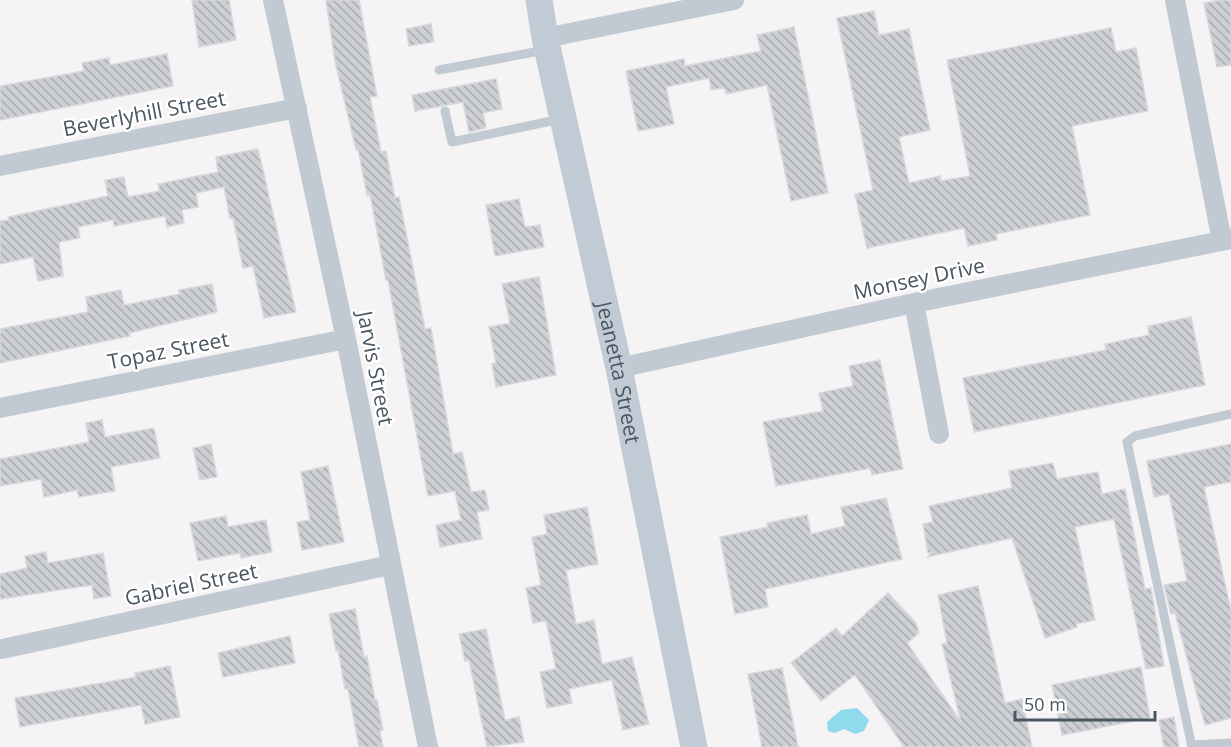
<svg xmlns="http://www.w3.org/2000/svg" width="1231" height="747" font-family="'Open Sans',sans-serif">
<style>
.water{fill:#90daee}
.building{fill:url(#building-back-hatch);stroke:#d7d9de;stroke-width:1.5}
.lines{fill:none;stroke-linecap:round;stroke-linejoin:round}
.lane{stroke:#c1cad2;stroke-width:9}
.street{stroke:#c1cad2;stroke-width:20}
.secondary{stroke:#c1cbd6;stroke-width:27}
.labels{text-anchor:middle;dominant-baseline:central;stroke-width:5;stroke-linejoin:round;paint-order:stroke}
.street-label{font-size:21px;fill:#4a5661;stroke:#fff}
</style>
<defs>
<pattern id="building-back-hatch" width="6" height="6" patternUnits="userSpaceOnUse" patternTransform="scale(1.5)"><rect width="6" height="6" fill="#cdcfd5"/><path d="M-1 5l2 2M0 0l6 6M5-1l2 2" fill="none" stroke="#a8abb0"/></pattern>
</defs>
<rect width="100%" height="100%" fill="#f5f3f3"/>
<!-- water -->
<path class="water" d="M 857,708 L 869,720 L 864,731 L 855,734 L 844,729 L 835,733 L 828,731 L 827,722 L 841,710 Z"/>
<!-- building -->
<path class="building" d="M 192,0 L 229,0 L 236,40 L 199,47 Z
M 326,0 L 359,0 L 377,96 L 370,97 L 381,152 L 386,151 L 395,198 L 399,197 L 425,329 L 431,328 L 453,454 L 462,452 L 471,492 L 485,490 L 489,510 L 477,512 L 482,539 L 440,547 L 436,525 L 461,520 L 455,491 L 428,496 L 388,280 L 386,280 L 370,194 L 367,195 L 358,149 L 356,150 L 335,61 Z
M 1221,0 L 1231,0 L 1231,65 L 1217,67 L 1204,3 Z
M 874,11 L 879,35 L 909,29 L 930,130 L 899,137 L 909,183 L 940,176 L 941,181 L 970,176 L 947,60 L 1111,28 L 1116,52 L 1136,48 L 1148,111 L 1072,126 L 1090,215 L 996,234 L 997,240 L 968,246 L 964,228 L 867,248 L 855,194 L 873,190 L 837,18 Z
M 431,24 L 434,42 L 409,46 L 406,29 Z
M 794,27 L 828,193 L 791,201 L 767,85 L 726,94 L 724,88 L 711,90 L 709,78 L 666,87 L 674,124 L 638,131 L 626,71 L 684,59 L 685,66 L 761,51 L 757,35 Z
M 167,54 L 173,86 L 0,120 L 0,86 L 84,71 L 82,63 L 109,58 L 110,65 Z
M 496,79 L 502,109 L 483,113 L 486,128 L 469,132 L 463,102 L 415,111 L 412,95 Z
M 258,149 L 296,312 L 264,318 L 253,266 L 243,268 L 233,218 L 230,219 L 224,187 L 196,193 L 198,207 L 182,210 L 184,223 L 167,227 L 165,216 L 114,226 L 113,220 L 78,227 L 80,238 L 59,242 L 63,276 L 38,281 L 33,257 L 0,264 L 0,221 L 9,220 L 8,217 L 108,196 L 105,180 L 124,177 L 128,197 L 160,191 L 158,184 L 218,172 L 216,157 Z
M 519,199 L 525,227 L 540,225 L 544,247 L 495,256 L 486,205 Z
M 539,277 L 556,375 L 496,387 L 492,364 L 496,363 L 489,327 L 510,323 L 502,284 Z
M 212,284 L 217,312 L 129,333 L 130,336 L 0,363 L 0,329 L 88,312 L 86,297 L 121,290 L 124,305 L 180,294 L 179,290 Z
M 1191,317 L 1205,385 L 974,432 L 963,378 L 1106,350 L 1105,344 L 1149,335 L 1148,326 Z
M 880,360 L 903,469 L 872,475 L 870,468 L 776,486 L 763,422 L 823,411 L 819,393 L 853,386 L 849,366 Z
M 102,420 L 105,437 L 154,428 L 160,458 L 111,467 L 115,491 L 79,497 L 77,490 L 44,497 L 41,479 L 0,486 L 0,459 L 89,442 L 86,423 Z
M 211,444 L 217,477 L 200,480 L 193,448 Z
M 1231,444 L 1231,482 L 1204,487 L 1231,611 L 1231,718 L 1205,725 L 1175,613 L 1171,614 L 1164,585 L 1187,581 L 1169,494 L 1154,497 L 1147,461 Z
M 1053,463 L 1057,479 L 1098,472 L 1102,494 L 1125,489 L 1145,589 L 1151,588 L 1164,666 L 1146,669 L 1114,519 L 1075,527 L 1095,620 L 1076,624 L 1077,627 L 1045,638 L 1012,538 L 927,557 L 933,552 L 928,553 L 923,524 L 933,522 L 929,506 L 1012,488 L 1009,471 Z
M 328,466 L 344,542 L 302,550 L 297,522 L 310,520 L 301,472 Z
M 886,498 L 902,559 L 765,589 L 768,607 L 735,614 L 720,537 L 768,527 L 767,523 L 807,515 L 811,534 L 845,526 L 841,507 Z
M 587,507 L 598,564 L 566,570 L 576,624 L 594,620 L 602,664 L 632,657 L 649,724 L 623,730 L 612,680 L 569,689 L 572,703 L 547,708 L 540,672 L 556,669 L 546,621 L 533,623 L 526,588 L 541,585 L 532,537 L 547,534 L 544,515 Z
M 226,516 L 228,527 L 266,520 L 272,552 L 241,558 L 240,553 L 198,561 L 190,523 Z
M 46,552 L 48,563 L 103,553 L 111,596 L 94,599 L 92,585 L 0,599 L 0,574 L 27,568 L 25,556 Z
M 978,586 L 1005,703 L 1022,699 L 1032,747 L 904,747 L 855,675 L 821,701 L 791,663 L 836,628 L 842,636 L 888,593 L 916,623 L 919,633 L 907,643 L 961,722 L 942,644 L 947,643 L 938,595 Z
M 355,609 L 364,657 L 367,656 L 375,700 L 377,700 L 383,730 L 380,731 L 383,747 L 359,747 L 348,689 L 345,689 L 338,650 L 336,651 L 329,614 Z
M 486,629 L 505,720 L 519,717 L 524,742 L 487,747 L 469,660 L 465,661 L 459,634 Z
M 290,636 L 295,663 L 223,677 L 218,653 Z
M 170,666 L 180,717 L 145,724 L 141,705 L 20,727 L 15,698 L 136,677 L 135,673 Z
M 1141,667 L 1150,718 L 1062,735 L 1052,685 Z
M 782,668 L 798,747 L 762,747 L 748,674 Z
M 1174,717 L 1179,747 L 1164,747 L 1159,720 Z"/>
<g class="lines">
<!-- lane -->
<path class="lane" d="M 439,70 L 545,50
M 445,111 L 452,142 L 561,119
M 1192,745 L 1231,743
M 1192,747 L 1127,442 L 1135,436 L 1231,414"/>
<!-- street -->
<path class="street" d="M 273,0 L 346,339 L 428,747
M 1175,0 L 1222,241
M 545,38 L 734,0
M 0,166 L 297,108
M 914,303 L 939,434
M 619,368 L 914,303 L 1231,239
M 0,408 L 346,339
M 2,649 L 390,565"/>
<!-- secondary -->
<path class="secondary" id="s1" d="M 539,0 L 545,38 L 619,368 L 694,747"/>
</g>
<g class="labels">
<!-- street labels -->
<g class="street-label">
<text transform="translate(144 113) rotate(-11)">Beverlyhill Street</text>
<text transform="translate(919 278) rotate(-12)">Monsey Drive</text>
<text transform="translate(168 350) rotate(-11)">Topaz Street</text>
<text transform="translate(376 368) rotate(79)">Jarvis Street</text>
<text stroke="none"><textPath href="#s1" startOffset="381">Jeanetta Street</textPath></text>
<text transform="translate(191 584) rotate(-12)">Gabriel Street</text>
</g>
</g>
<!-- scale -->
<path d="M1015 711v9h140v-9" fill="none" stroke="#4a5661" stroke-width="3"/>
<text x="1024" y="711" font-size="18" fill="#4a5661" stroke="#ffffff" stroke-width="4.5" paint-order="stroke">50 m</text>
</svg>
